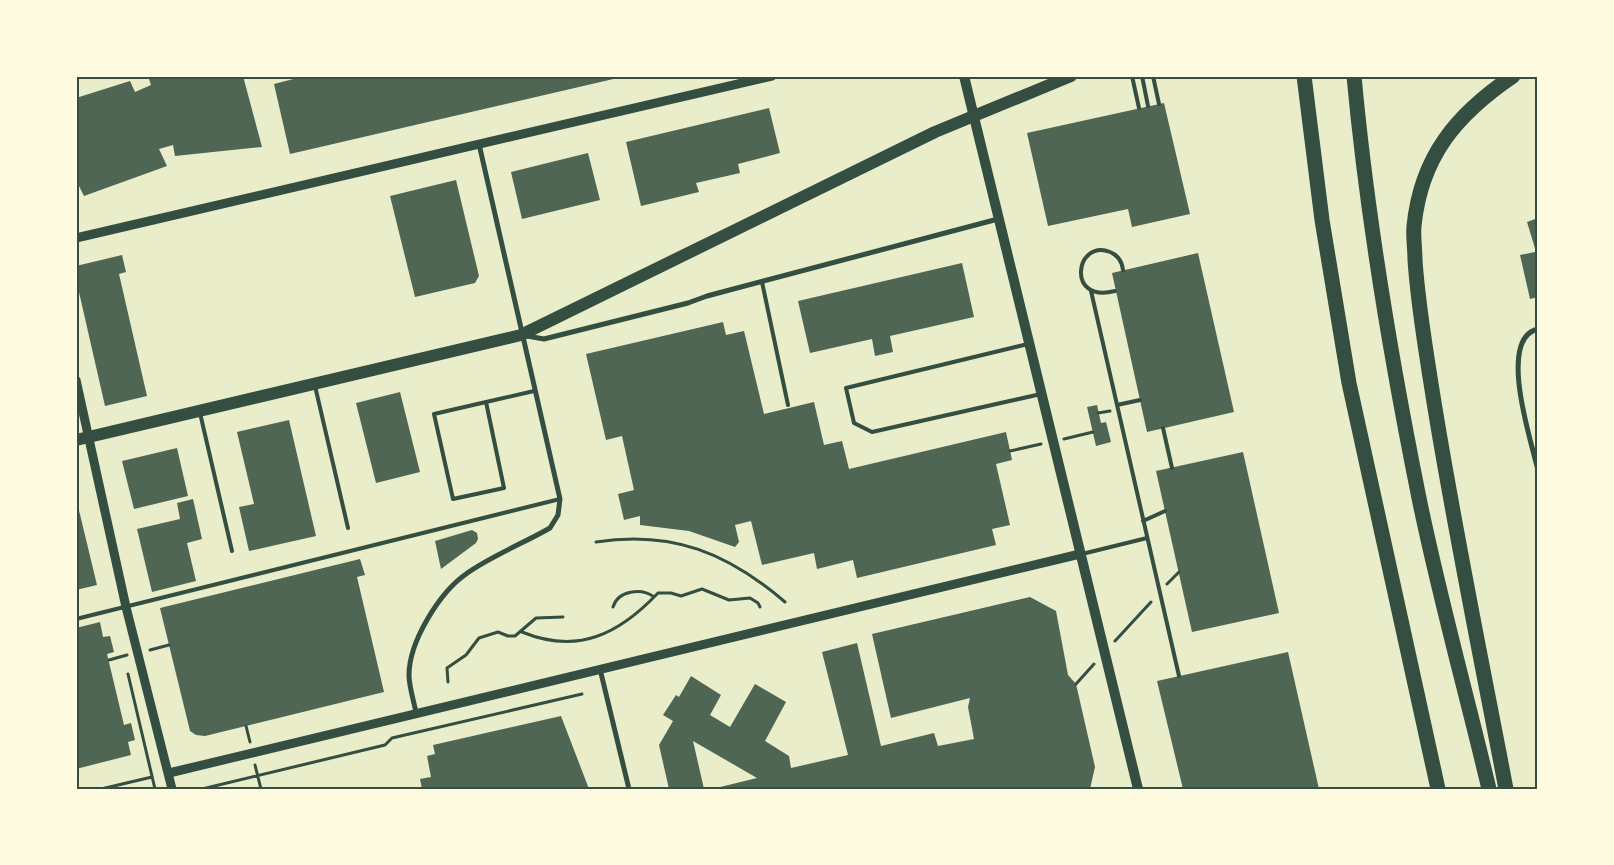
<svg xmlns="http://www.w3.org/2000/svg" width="1614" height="865" font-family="'Work Sans',sans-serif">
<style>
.building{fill:#4f6655}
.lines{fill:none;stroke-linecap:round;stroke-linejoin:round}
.path{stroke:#344e41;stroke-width:3}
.service{stroke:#344e41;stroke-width:4}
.minor{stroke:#344e41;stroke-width:5}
.tertiary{stroke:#344e41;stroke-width:9}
.secondary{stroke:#344e41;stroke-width:10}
.primary{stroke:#344e41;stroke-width:12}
.motorway{stroke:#344e41;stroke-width:15}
.neatline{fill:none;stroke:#344e41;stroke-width:2}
</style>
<rect width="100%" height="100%" fill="#e9edc9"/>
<!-- building -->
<path class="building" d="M 148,76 L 243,76 L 262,147 L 175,156 L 173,145 L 159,149 L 167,166 L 84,196 L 76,180 L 76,98 L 130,81 L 135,92 L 151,85 Z
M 305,76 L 621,76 L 622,77 L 290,154 L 274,84 Z
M 1164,103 L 1190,214 L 1132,227 L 1128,209 L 1048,226 L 1027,133 Z
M 769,108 L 780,153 L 738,164 L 740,173 L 696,183 L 699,192 L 641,206 L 626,142 Z
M 588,153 L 600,200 L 522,219 L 511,172 Z
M 456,180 L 479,276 L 475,283 L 415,297 L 390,196 Z
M 1538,218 L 1538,255 L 1537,255 L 1527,222 Z
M 1535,252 L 1538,263 L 1538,297 L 1530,299 L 1520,255 Z
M 1198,253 L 1234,412 L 1147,432 L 1112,273 Z
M 122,255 L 126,272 L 119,274 L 147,396 L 105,406 L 76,279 L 76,266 Z
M 962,263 L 974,317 L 890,336 L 893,352 L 875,356 L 872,339 L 810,353 L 798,301 Z
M 723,322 L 726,335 L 744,331 L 764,414 L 814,402 L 824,445 L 842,441 L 849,469 L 1006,432 L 1012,460 L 996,464 L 1010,525 L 992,529 L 996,545 L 857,578 L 853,560 L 817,569 L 814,553 L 762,565 L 751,521 L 735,525 L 739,542 L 735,547 L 689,531 L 640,525 L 640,516 L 624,520 L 618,494 L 634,490 L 622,436 L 606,440 L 586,354 Z
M 400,392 L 420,472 L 376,483 L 356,403 Z
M 1097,405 L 1101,423 L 1106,422 L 1111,442 L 1096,446 L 1087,407 Z
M 289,420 L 316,536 L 249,551 L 239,507 L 254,504 L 237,432 Z
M 177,448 L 188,496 L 134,509 L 122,461 Z
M 1243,452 L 1279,613 L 1192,632 L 1156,471 Z
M 76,498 L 97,585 L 76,590 Z
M 193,499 L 202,539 L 187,543 L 196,581 L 152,592 L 137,529 L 180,519 L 177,503 Z
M 472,530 L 477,533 L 478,539 L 476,543 L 441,569 L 435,541 Z
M 360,559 L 365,575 L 357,577 L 384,692 L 205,736 L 196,735 L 190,731 L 160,608 Z
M 1030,597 L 1056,611 L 1068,675 L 1076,684 L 1095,767 L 1090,789 L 712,789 L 757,778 L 693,741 L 704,789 L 669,789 L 659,745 L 673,721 L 663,715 L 676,695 L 679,697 L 691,676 L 721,695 L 710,715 L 730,727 L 755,684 L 786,702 L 765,741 L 789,756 L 791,768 L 848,755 L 822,652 L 857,643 L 881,746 L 934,733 L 938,746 L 974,739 L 968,707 L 970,698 L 891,718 L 872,634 Z
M 100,622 L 103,637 L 110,636 L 114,652 L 107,654 L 124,725 L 131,723 L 135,740 L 128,742 L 131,755 L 76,769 L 76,628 Z
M 1288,652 L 1319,789 L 1183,789 L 1157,681 Z
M 561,716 L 589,789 L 422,789 L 420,779 L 431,777 L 427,756 L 435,754 L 433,745 Z"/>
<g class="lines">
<!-- path -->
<path class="path" d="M 1098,413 L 1110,411
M 1064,439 L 1093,432
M 1010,451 L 1041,444
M 596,542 C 672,530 728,553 785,602
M 1167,584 L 1179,572
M 613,607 C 618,590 642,588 654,597
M 522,632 C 578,655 619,634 658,593 L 671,593 L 681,596 L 702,589 L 729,600 L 750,598 L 758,603 L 760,607
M 1115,641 L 1151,602
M 150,650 L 169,645
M 109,660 L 127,655
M 128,674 L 155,789
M 448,682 L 447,668 L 466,655 L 479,638 L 498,632 L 508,636 L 515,636 L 536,618 L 563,617
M 1076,684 L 1094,664
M 246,726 L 250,742
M 255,765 L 261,789
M 101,789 L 152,777
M 202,789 L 385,745 L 392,738 L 582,694"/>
<!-- service -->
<path class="service" d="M 1132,76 L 1139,108
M 1142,76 L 1148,106
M 1153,76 L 1159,104
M 762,282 L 788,405
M 1091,291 L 1179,676
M 1115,291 C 1065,304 1076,238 1110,252 C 1118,255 1122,262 1123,270
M 1028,344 L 846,388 L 854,423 L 872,432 L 1041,394
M 315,386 L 348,528
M 486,402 L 434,414 L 453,499 L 504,488 L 486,402 L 534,391
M 1117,405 L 1140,400
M 200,413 L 232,551
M 1163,428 L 1172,468
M 1143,521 L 1165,511
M 1082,554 L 1147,538
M 76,619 L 560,499"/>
<!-- minor -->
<path class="minor" d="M 1538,329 C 1497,338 1531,441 1538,470
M 527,336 L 544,339 L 688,303 L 707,296 L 998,219
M 600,669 L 629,789
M 416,713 C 414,701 409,687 409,675 C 409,642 439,593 466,574 C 489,557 524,543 550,528 L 558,515 L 560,499 L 479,144"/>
<!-- tertiary -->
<path class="tertiary" d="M 76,238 L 772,76
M 76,380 L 126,607 L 172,789
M 169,773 L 1080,554"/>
<!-- secondary -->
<path class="secondary" d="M 964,76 L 1138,789"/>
<!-- primary -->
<path class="primary" d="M 76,440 L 521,335 L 935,132 L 1071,76"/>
<!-- motorway -->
<path class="motorway" d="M 1304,76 L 1322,220 L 1349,383 L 1438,789
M 1354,76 C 1367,218 1391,359 1419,498 C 1439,596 1466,692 1489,789
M 1506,789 C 1481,658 1454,527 1433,396 C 1426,351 1418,306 1415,260 C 1415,249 1413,237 1414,226 C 1421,156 1457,114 1513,76"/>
</g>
<!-- border -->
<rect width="1614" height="865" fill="none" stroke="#fefae0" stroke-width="155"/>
<rect x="78" y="78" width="1458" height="710" class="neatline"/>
</svg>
